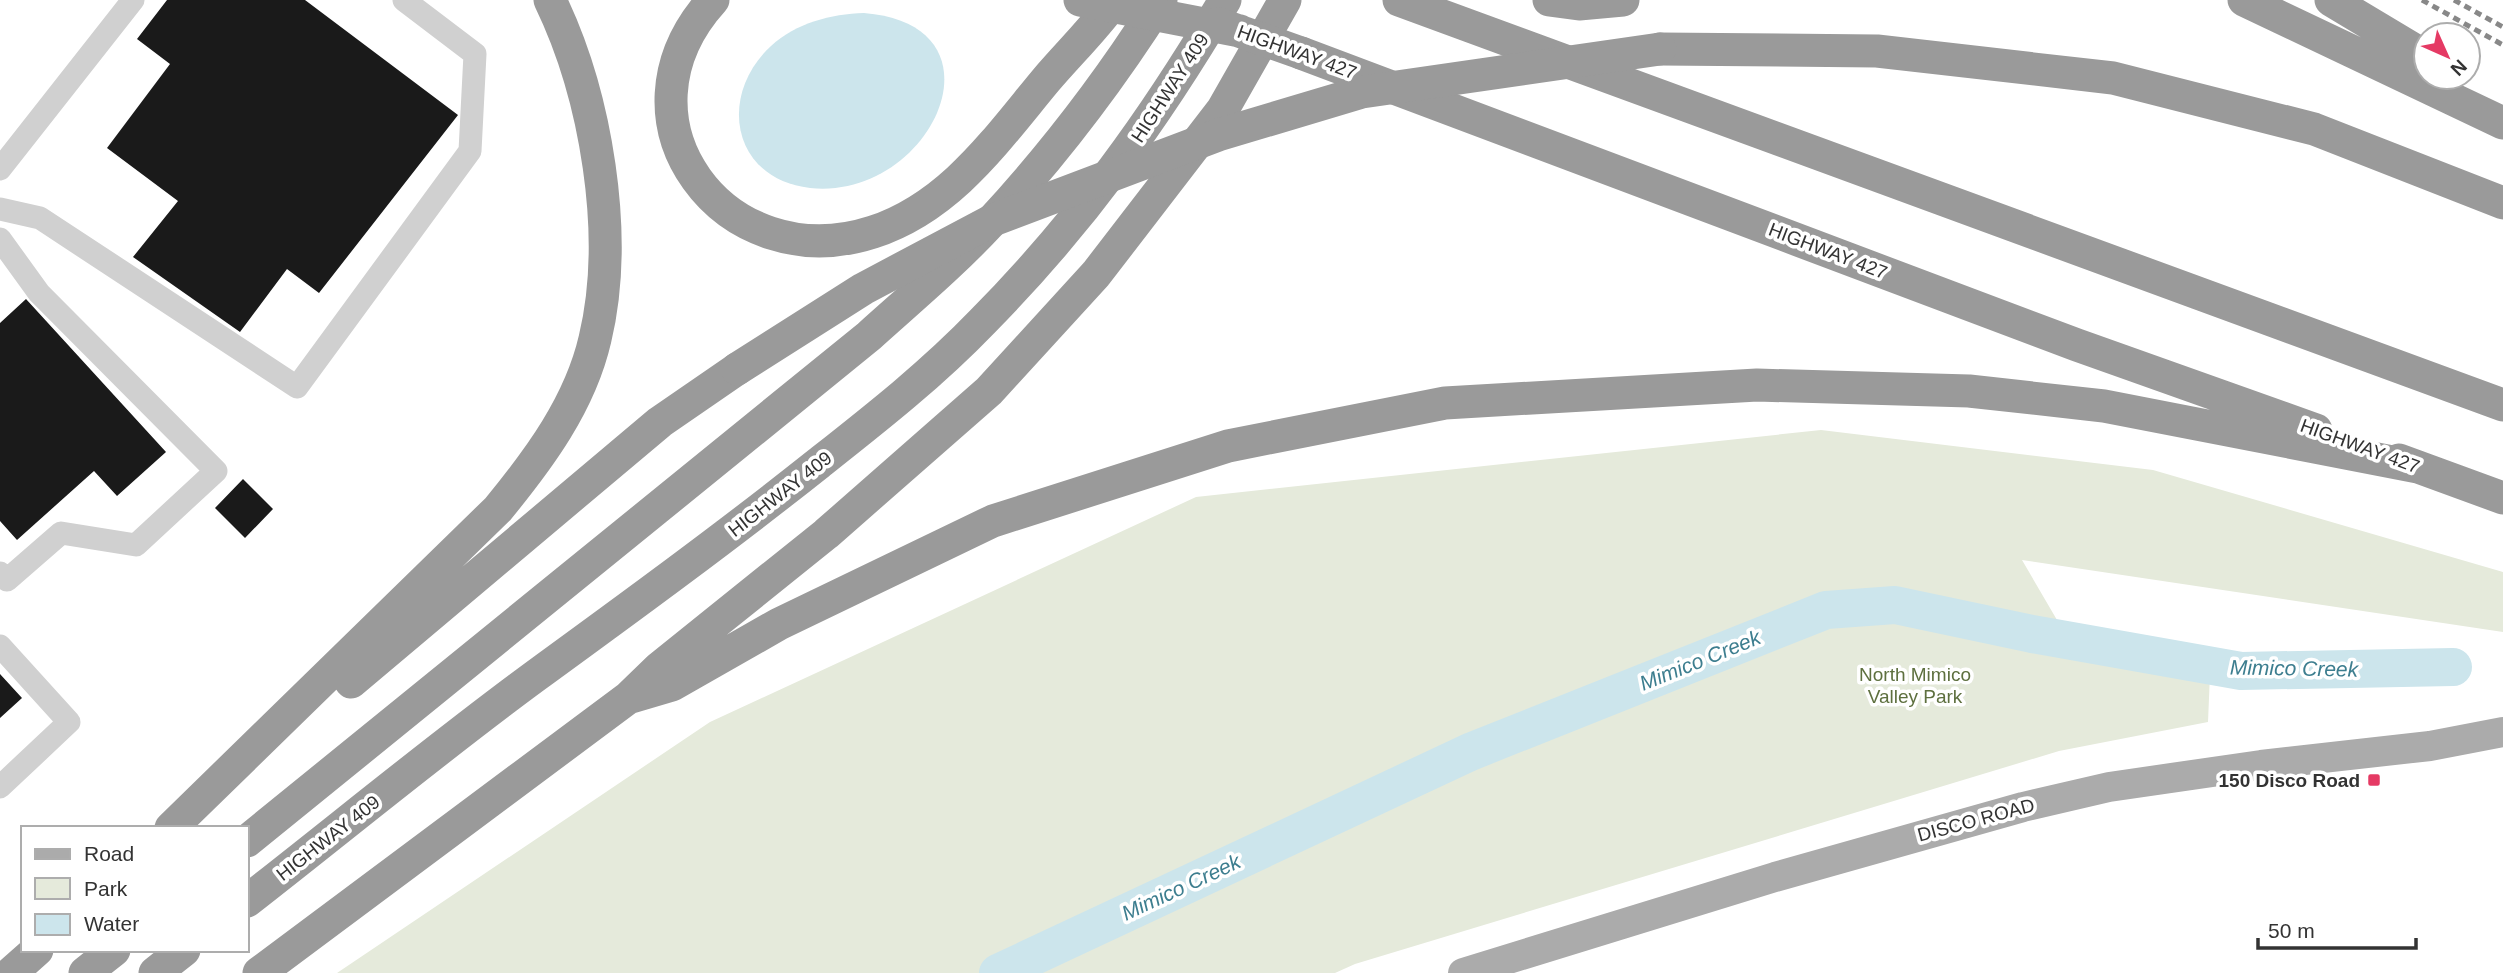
<svg xmlns="http://www.w3.org/2000/svg" width="2503" height="973" font-family="Helvetica,sans-serif">
<style>
.green{fill:#e5eadb;fill-rule:evenodd}
.water{fill:#cce5ec}
.lines{fill:none;stroke-linecap:round;stroke-linejoin:round}
.river{stroke:#cce5ec;stroke-width:38}
.building{fill:#1a1a1a}
.minor{stroke:#d0d0d0;stroke-width:23}
.major{stroke:#ababab;stroke-width:30}
.highway{stroke:#9a9a9a;stroke-width:33}
.rail{stroke:#888;stroke-width:5;stroke-dasharray:7 5;stroke-linecap:butt}
.highway-bridge{stroke:#9a9a9a;stroke-width:33}
.poi-dot{fill:#e53a64;stroke:#fff;stroke-width:2.5}
.labels{text-anchor:middle;dominant-baseline:central;stroke-width:7;stroke-linejoin:round;paint-order:stroke}
.street-label{font-size:19px;fill:#333;stroke:#fff}
.park-label{font-size:19px;fill:#5e703f;stroke:#fff}
.poi-label{font-size:19px;font-weight:bold;fill:#333;stroke:#fff;text-anchor:end}
.water-label{font-size:21px;font-style:italic;fill:#3d7e8f;stroke:#fff}
</style>
<rect width="100%" height="100%" fill="#fff"/>
<!-- green -->
<path class="green" d="M 1821,430 L 2153,470 L 2503,572 L 2503,632 L 2022,560 L 2057,620 L 2114,658 L 2210,674 L 2208,722 L 2059,751 L 1355,964 L 1335,973 L 337,973 L 710,722 L 1196,497 ZM 1846,599 L 1170,903 L 1118,923 L 1130,900 Z"/>
<!-- water -->
<path class="water" d="M 864,13 C 1013,25 931,201 810,188 C 732,179 717,96 771,46 C 796,23 831,14 864,13 Z"/>
<g class="lines">
<!-- river -->
<path class="river" d="M 998,973 L 1470,752 L 1826,610 L 1895,605 L 2032,634 L 2241,671 L 2453,667"/>
</g>
<!-- building -->
<path class="building" d="M 167,0 L 305,0 L 458,115 L 319,293 L 287,269 L 240,332 L 133,257 L 178,201 L 107,148 L 170,64 L 137,39 Z
M 26,299 L 166,452 L 117,496 L 94,471 L 17,540 L 0,521 L 0,323 Z
M 243,479 L 273,509 L 245,538 L 215,508 Z
M 0,674 L 22,698 L 0,718 Z"/>
<g class="lines">
<!-- minor -->
<path class="minor" d="M 0,169 L 133,0
M 0,209 L 40,218 L 297,387 L 470,151 L 475,54 L 404,0
M 0,239 L 39,293 L 216,471 L 136,545 L 61,533 L 7,580 L 0,573
M 0,646 L 69,722 L 0,787"/>
<!-- major -->
<path class="major" d="M 1463,973 L 1775,877 L 2023,807 L 2109,787 L 2261,765 L 2430,746 L 2503,732"/>
<!-- highway -->
<path class="highway" d="M 713,0 C 604,120 725,280 873,232 C 950,207 996,140 1046,80 C 1069,53 1094,29 1115,0
M 1399,0 L 2503,405
M 1549,0 L 1579,4 L 1623,0
M 2244,0 L 2503,123
M 2331,0 L 2426,57
M 1660,49 L 1877,51 L 2113,78 L 2314,129 L 2503,203
M 1301,53 L 2077,345 L 2316,430
M 2399,460 L 2503,498
M 351,682 L 660,422 L 737,369
M 628,698 L 672,685 L 779,624 L 993,521 L 1228,446 L 1445,403 L 1757,385 L 1969,391 L 2104,406 L 2418,467
M 171,828 L 498,509 C 539,459 580,404 595,339 C 620,235 596,95 550,0
M 247,841 L 869,336 C 910,299 952,264 990,223 C 1053,155 1111,79 1161,0
M 247,901 C 342,827 436,749 534,677 C 630,607 726,537 819,463 C 876,418 932,374 982,322 C 1079,224 1155,119 1225,0
M 11,973 L 37,950
M 85,973 L 114,950
M 155,973 L 184,950
M 259,973 L 628,698 L 659,668 L 826,534 L 989,391 L 1096,274 L 1223,109 L 1285,0"/>
<!-- rail -->
<path class="rail" d="M 2422,0 L 2503,45
M 2454,0 L 2503,27"/>
<!-- highway-bridge -->
<path class="highway-bridge" d="M 1080,0 L 1240,31
M 1219,24 L 1301,53
M 737,369 L 863,289 L 993,220 L 1218,135 L 1362,92 L 1660,49"/>
</g>
<!-- markers -->
<rect class="poi-dot" x="2367" y="773" width="14" height="14" rx="3.5"/>
<g class="labels">
<!-- street labels -->
<g class="street-label">
<text transform="translate(1297 52) rotate(20)">HIGHWAY 427</text>
<text transform="translate(1170 88) rotate(-57)">HIGHWAY 409</text>
<text transform="translate(1828 251) rotate(21)">HIGHWAY 427</text>
<text transform="translate(2360 446) rotate(20)">HIGHWAY 427</text>
<text transform="translate(780 494) rotate(-38)">HIGHWAY 409</text>
<text transform="translate(1976 820) rotate(-15)">DISCO ROAD</text>
<text transform="translate(328 838) rotate(-38)">HIGHWAY 409</text>
</g>
<!-- park labels -->
<g class="park-label">
<text x="1915" y="674">North Mimico<tspan x="1915" dy="22">Valley Park</tspan></text>
</g>
<!-- poi labels -->
<g class="poi-label">
<text x="2360" y="780">150 Disco Road</text>
</g>
<!-- water labels -->
<g class="water-label">
<text transform="translate(1700 660) rotate(-22)">Mimico Creek</text>
<text transform="translate(2294 668) rotate(1)">Mimico Creek</text>
<text transform="translate(1181 887) rotate(-25)">Mimico Creek</text>
</g>
</g>
<!-- legend -->
<rect x="21" y="826" width="228" height="126" fill="#ffffff" stroke="#adadad" stroke-width="2"/>
<rect x="35" y="849" width="35" height="10" fill="#ababab" stroke="#adadad" stroke-width="2"/>
<text x="84" y="861" font-size="21" fill="#333333">Road</text>
<rect x="35" y="878" width="35" height="21" fill="#e5eadb" stroke="#adadad" stroke-width="2"/>
<text x="84" y="896" font-size="21" fill="#333333">Park</text>
<rect x="35" y="914" width="35" height="21" fill="#cce5ec" stroke="#adadad" stroke-width="2"/>
<text x="84" y="931" font-size="21" fill="#333333">Water</text>
<!-- north arrow -->
<g transform="translate(2447 56) rotate(135)"><circle r="33" fill="#ffffff" stroke="#adadad" stroke-width="2"/>
<path d="M0-5L12 26L0 18L-12 26Z" fill="#e53a64"/>
<text y="-10" font-size="19" font-weight="bold" text-anchor="middle" fill="#333333">N</text>
</g>
<!-- scale -->
<path d="M2258 938v10h158v-10" fill="none" stroke="#333333" stroke-width="3.5"/>
<text x="2268" y="938" font-size="21" fill="#333333" stroke="#ffffff" stroke-width="5" paint-order="stroke">50 m</text>
</svg>
